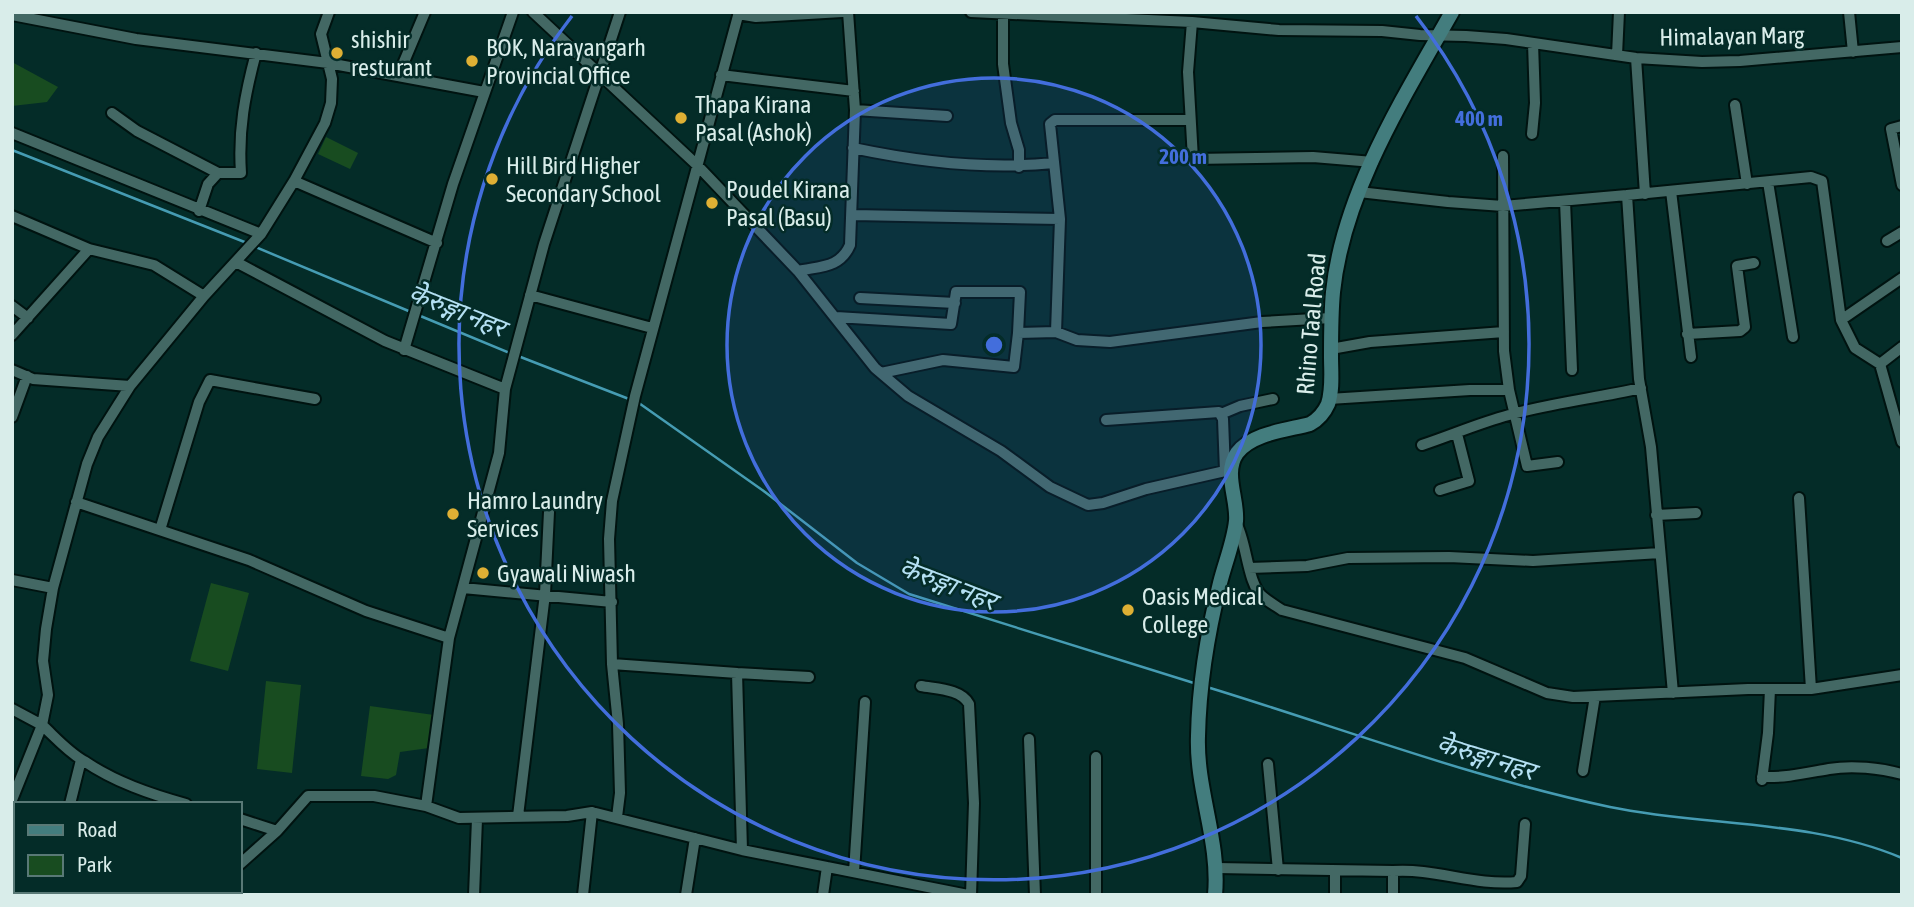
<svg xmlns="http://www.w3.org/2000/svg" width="1914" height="907" font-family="'Asap Condensed','Noto Sans Devanagari',sans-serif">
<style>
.green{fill:#184c20}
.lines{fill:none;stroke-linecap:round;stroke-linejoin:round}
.stream{stroke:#469cb3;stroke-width:2.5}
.street-casing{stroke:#001310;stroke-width:14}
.secondary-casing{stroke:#001310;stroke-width:18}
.street{stroke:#436864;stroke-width:10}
.secondary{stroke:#437d7e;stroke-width:14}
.ring{fill:none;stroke:#436edc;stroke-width:3.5}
.poi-dot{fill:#dfb034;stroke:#042c28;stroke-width:2.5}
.labels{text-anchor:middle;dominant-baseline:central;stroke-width:5;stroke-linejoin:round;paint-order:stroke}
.street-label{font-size:24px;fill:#d9edea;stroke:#042c28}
.poi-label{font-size:24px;fill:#d9edea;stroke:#042c28;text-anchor:start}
.water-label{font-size:26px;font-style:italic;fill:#b4e0f3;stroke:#042c28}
.centre{fill:#436edc;stroke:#042c28;stroke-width:3.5}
.ring-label{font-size:21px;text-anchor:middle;font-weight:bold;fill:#436edc;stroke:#042c28;stroke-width:5;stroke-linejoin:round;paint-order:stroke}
</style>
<rect width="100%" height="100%" fill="#042c28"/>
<!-- green -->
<path class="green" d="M 12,62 L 58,87 L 47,102 L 12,106 Z
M 326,137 L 358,153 L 350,169 L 318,154 Z
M 211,583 L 249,593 L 228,671 L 190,661 Z
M 266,681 L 301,685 L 292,773 L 257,769 Z
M 370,706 L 434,715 L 429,748 L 400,752 L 396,775 L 388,779 L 361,776 Z"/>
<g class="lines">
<!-- stream -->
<path class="stream" d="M 12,150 L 247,243
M 253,246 L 411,312
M 418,315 L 512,354
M 518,356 L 629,399
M 636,401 L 765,492 L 857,563 L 909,594 L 1197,684
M 1207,687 C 1341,728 1473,778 1610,807 C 1706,827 1810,819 1902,858"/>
<defs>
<path id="street" d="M 533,12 L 697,165 L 737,207 L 798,271 L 875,368 L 908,396 L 1001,451 L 1050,487 L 1088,505 L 1103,503 L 1146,489 L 1225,471 L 1230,473
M 971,12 L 1192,22 L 1279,30 L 1382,31 L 1420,35 L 1466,36 L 1506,39 L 1636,58 L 1702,62 L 1740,61 L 1902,47
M 1849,12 L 1853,52
M 1003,13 L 1003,64 L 1011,123 L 1019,150 L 1019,167
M 738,14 L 756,17 L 842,12
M 12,15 L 136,39 L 328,63 L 484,92
M 1192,22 L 1188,72 L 1193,159 L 1313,157 L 1373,162
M 1617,55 L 1619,12
M 1636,58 L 1645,194
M 721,75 L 854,91
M 398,76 L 425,12
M 1735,105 L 1747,184
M 855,110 L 947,116
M 112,113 L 137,131 L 218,173 L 241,173 C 238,130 245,94 256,53
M 1189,120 L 1055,120 L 1050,124 L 1060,219 L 1056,332 L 1077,340 L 1110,342 L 1262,322 L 1331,318
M 1902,126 L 1891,129 L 1902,185
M 12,133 L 261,234
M 1532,134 L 1535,103 L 1533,43
M 853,148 C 919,162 987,170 1054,163
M 1503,156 L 1504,351 L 1509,390 L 1527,466 L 1558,462
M 294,181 L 437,243
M 1768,182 L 1793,337
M 1671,191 L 1691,357
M 1359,192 L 1448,202 L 1503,206 L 1627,195 L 1639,379 L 1651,447 L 1673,693
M 1627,195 L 1811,177 L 1822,181 L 1841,320 L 1855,348 L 1880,364 L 1902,442
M 1565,201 L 1572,370
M 199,211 L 208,184 L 218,173
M 853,215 L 1060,219
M 12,216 L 89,249 L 154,265 L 204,296
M 1887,241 L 1902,232
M 236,262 L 385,341 L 505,389
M 798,271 C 821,266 840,268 850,245 L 855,110 L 848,12
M 530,295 L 652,328
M 860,298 L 955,303
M 12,306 L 28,318
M 836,317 L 951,324 L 956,292 L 1020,292 L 1018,333
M 1841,320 L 1902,278
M 1687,334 L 1740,331 L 1745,327 L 1737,266 L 1754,263
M 12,335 L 89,249
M 1331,349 L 1370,342 L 1504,332
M 404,350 L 453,184 L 513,12
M 1880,364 L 1902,347
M 12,370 L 33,379 L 130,386
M 881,373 L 943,360 L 1014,367 L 1018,333 L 1056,332
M 1329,399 L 1470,390 L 1509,390
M 1221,414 L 1240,406 L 1273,399
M 12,417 L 27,376
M 1106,420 L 1219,412 L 1223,419 L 1225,471
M 1422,445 C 1452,435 1479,423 1509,415 C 1552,403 1597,398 1641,388
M 1440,490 L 1469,481 L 1457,434
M 1799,498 L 1811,689
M 76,502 L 249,560 L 366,611 L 449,638
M 1656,515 L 1696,513
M 1236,523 C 1247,542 1247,584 1263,597 C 1269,602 1276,606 1282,610 L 1465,658 L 1547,693 L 1573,697 L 1748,689 L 1811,689 L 1902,675
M 160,530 L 199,402 L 210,380 L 315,399
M 1249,568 L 1307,566 L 1348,558 L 1449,557 L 1533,561 L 1660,553
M 12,580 L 53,588
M 463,588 L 612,602
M 612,664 L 737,673 L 742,850
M 737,673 L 809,677
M 921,686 C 937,689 961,689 969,704 L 974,803 L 971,895
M 12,709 L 42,725 L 48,695 L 43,661 L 46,629 L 53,588 L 87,464 L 98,437 L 130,386 L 204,296 L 261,234 L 294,181 L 325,123 L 331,103 L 332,79 L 321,34 L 329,12
M 1029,739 L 1035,895
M 1096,757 L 1096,895
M 1268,764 L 1278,870
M 1583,771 L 1595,696
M 1762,777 C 1785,778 1806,773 1829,769 C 1852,765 1880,768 1902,774
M 1762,780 L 1768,733 L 1770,689
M 12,800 L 42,725 C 55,737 68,752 84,761 C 115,782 150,794 186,804
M 70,804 L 81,760
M 426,806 L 449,638 L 499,453 L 505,389 L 544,244 L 620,12
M 518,816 L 545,594 L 549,512
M 617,817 L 620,793 L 618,724 L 612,664 L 609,539 L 612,501 L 635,396 L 739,12
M 240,819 L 277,831 L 308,796 L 374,796 L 426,806 L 459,818 L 567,816 L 592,812 L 742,850 L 968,895
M 240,864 L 277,831
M 1217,868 L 1393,871 L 1393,895
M 1335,871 L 1335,895
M 1393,871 C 1435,868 1474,886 1517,882 L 1521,876 L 1525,824
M 854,872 L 865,702
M 72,891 L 73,895
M 201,895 L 205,891
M 474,895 L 477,819
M 583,895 L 592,812
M 686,895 L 695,838
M 823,895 L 827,867"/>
<path id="secondary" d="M 1215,895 C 1220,841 1196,790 1198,736 C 1199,687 1208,631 1220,583 C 1225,563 1234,541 1236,521 C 1238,499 1223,473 1237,453 C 1252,433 1288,430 1310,424 C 1319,419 1324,413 1328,404 C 1333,389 1331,372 1331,356 C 1331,335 1331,313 1333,292 C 1343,193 1404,97 1452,12"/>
</defs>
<!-- street casing -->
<use href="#street" class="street-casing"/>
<!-- secondary casing -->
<use href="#secondary" class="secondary-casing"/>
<!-- street -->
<use href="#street" class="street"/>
<!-- secondary -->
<use href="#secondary" class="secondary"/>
</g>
<!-- distance rings -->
<circle cx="994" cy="345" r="267" fill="#436edc" fill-opacity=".12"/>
<g class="ring">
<circle cx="994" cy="345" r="267"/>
<path d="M1416 16A535 535 0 1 1 572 16"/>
</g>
<!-- markers -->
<g class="poi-dot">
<circle cx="337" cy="53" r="7"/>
<circle cx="472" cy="61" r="7"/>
<circle cx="681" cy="118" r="7"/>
<circle cx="492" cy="179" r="7"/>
<circle cx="712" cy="203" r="7"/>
<circle cx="453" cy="514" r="7"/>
<circle cx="483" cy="573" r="7"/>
<circle cx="1128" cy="610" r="7"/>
</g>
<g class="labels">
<!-- street labels -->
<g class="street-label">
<text transform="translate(1732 36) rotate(-1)">Himalayan Marg</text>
<text transform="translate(1311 324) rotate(-85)">Rhino Taal Road</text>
</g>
<!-- poi labels -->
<g class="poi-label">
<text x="351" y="39">shishir<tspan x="351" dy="28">resturant</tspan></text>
<text x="486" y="47">BOK, Narayangarh<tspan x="486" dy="28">Provincial Office</tspan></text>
<text x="695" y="104">Thapa Kirana<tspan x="695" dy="28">Pasal (Ashok)</tspan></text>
<text x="506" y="165">Hill Bird Higher<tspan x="506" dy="28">Secondary School</tspan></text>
<text x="726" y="189">Poudel Kirana<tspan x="726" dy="28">Pasal (Basu)</tspan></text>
<text x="467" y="500">Hamro Laundry<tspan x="467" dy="28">Services</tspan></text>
<text x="497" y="573">Gyawali Niwash</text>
<text x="1142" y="596">Oasis Medical<tspan x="1142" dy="28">College</tspan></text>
</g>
<!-- water labels -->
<g class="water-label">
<text transform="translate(457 310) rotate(22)">केेरुङ्गा नहर</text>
<text transform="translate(948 584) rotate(21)">केेरुङ्गा नहर</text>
<text transform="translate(1486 757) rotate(17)">केेरुङ्गा नहर</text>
</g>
</g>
<circle cx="994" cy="345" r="10" class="centre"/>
<g class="ring-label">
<text x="1479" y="126">400 m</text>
<text x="1183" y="164">200 m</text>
</g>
<!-- border -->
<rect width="1914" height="907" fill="none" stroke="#d9edea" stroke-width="28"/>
<!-- legend -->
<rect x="14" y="802" width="228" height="91" fill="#042c28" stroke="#597976" stroke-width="2"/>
<rect x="28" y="825" width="35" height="10" fill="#437d7e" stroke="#597976" stroke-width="2"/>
<text x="77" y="837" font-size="21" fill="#d9edea">Road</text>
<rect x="28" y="855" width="35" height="21" fill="#184c20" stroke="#597976" stroke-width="2"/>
<text x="77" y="872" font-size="21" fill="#d9edea">Park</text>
</svg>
